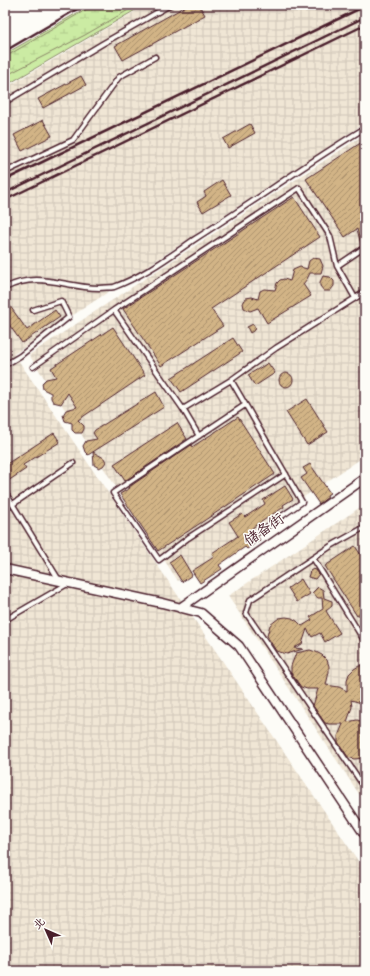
<svg xmlns="http://www.w3.org/2000/svg" width="370" height="976" font-family="Dekko,'LXGW WenKai TC',sans-serif">
<style>
.industrial{fill:url(#industrial-grid)}
.green{fill:#cbeba3;stroke:#8a8567}
.wetland{fill:url(#wetland-marsh);stroke:#8a8567}
.building{fill:url(#building-hatch);stroke:#4a1f2b}
.lines{fill:none;stroke-linecap:round;stroke-linejoin:round}
.lane-casing{stroke:#4a1f2b;stroke-width:7}
.street-casing{stroke:#4a1f2b;stroke-width:11}
.lane{stroke:#fdfcf7;stroke-width:4}
.street{stroke:#fdfcf7;stroke-width:8}
.rail{stroke:#4a1f2b;stroke-width:2.5}
.labels{text-anchor:middle;dominant-baseline:central;stroke-width:3;stroke-linejoin:round;paint-order:stroke}
.street-label{font-size:15px;fill:#4a1f2b;stroke:#fdfcf7}
</style>
<defs>
<pattern id="industrial-grid" width="8" height="8" patternUnits="userSpaceOnUse"><rect width="8" height="8" fill="#f0e6d5"/><path d="M0 4h8M4 0v8" fill="none" stroke="#cfc5b7"/></pattern>
<pattern id="wetland-marsh" width="20" height="14" patternUnits="userSpaceOnUse"><rect width="20" height="14" fill="#cbeba3"/><path d="M1 5h8M5 5V1M11 12h8M15 12V8" fill="none" stroke="#b0c98c"/></pattern>
<pattern id="building-hatch" width="6" height="6" patternUnits="userSpaceOnUse"><rect width="6" height="6" fill="#d2b486"/><path d="M-1 1l2-2M0 6l6-6M5 7l2-2" fill="none" stroke="#ac926e"/></pattern>
</defs>
<rect width="100%" height="100%" fill="#fdfcf7"/>
<filter id="ink" filterUnits="userSpaceOnUse"><feTurbulence type="fractalNoise" baseFrequency=".025" numOctaves="2"/><feDisplacementMap in="SourceGraphic" scale="8" xChannelSelector="R" yChannelSelector="G"/><feConvolveMatrix kernelMatrix="1 2 1 2 8 2 1 2 1" color-interpolation-filters="sRGB"/></filter>
<g filter="url(#ink)">
<!-- industrial -->
<path class="industrial" d="M 146,5 L 365,5 L 365,123 L 14,354 L 365,871 L 365,971 L 5,971 L 5,88 Z
M 365,134 L 365,456 L 178,581 L 29,355 Z
M 365,504 L 365,803 L 228,596 Z"/>
<!-- green -->
<path class="green" d="M 91,5 L 144,5 L 5,86 L 5,54 Z"/>
<!-- wetland -->
<path class="wetland" d="M 94,5 L 137,5 L 85,35 L 5,76 L 5,57 Z"/>
<!-- building -->
<path class="building" d="M 188,5 L 199,5 L 205,15 L 123,60 L 115,46 Z
M 81,76 L 86,85 L 43,108 L 38,99 Z
M 43,120 L 52,136 L 22,151 L 14,135 Z
M 250,124 L 255,133 L 228,148 L 223,139 Z
M 365,140 L 365,244 L 361,245 L 357,229 L 345,237 L 306,179 Z
M 222,180 L 231,195 L 203,212 L 197,202 L 206,196 L 204,192 Z
M 294,197 L 320,237 L 211,309 L 223,326 L 161,366 L 123,309 Z
M 313,258 L 320,259 L 323,266 L 321,273 L 310,273 L 307,279 L 303,284 L 311,296 L 267,323 L 258,308 L 250,311 L 244,308 L 243,303 L 246,298 L 252,297 L 258,299 L 260,291 L 264,289 L 275,290 L 277,283 L 280,280 L 284,279 L 290,281 L 293,270 L 300,267 L 307,269 L 309,261 Z
M 323,276 L 330,277 L 334,281 L 334,286 L 330,291 L 324,291 L 320,286 L 320,282 Z
M 5,299 L 27,330 L 55,310 L 60,317 L 22,343 L 5,319 Z
M 253,324 L 256,329 L 250,333 L 247,327 Z
M 113,327 L 145,375 L 78,420 L 84,426 L 84,429 L 82,433 L 75,433 L 72,430 L 72,423 L 65,421 L 63,415 L 66,410 L 77,407 L 68,393 L 61,404 L 53,402 L 51,398 L 51,393 L 43,389 L 42,383 L 46,379 L 56,377 L 51,368 Z
M 233,338 L 242,352 L 181,392 L 171,378 Z
M 268,363 L 275,373 L 255,386 L 248,375 Z
M279 380a7 7 0 1 1 14 0a7 7 0 1 1-14 0Z
M 156,392 L 164,407 L 88,455 L 85,452 L 83,446 L 86,441 L 97,439 L 93,433 L 95,430 Z
M 307,399 L 328,432 L 307,445 L 286,412 Z
M 238,417 L 275,474 L 158,551 L 120,494 L 130,488 L 129,487 L 191,445 L 192,447 Z
M 177,423 L 187,439 L 125,481 L 114,464 Z
M 54,433 L 60,442 L 23,465 L 26,469 L 8,481 L 5,476 L 5,465 Z
M 93,452 L 104,458 L 106,462 L 103,466 L 99,468 L 94,465 Z
M 310,464 L 330,493 L 327,495 L 328,497 L 319,504 L 301,478 L 307,474 L 303,468 Z
M 285,486 L 293,499 L 283,505 L 284,507 L 252,528 L 260,540 L 247,549 L 245,547 L 219,565 L 222,569 L 200,583 L 192,571 L 214,557 L 212,553 L 238,536 L 229,522 L 242,514 L 245,517 L 265,504 L 263,500 Z
M 355,546 L 365,561 L 365,611 L 357,616 L 325,566 Z
M 180,555 L 192,575 L 182,582 L 169,562 Z
M 313,569 L 316,570 L 319,574 L 315,579 L 308,577 L 310,571 Z
M 301,579 L 310,594 L 297,602 L 288,588 Z
M 318,587 L 323,590 L 324,598 L 332,601 L 332,606 L 326,611 L 340,633 L 325,642 L 320,633 L 312,637 L 307,629 L 302,644 L 294,648 L 303,649 L 287,654 L 276,651 L 267,636 L 270,625 L 279,618 L 286,617 L 292,618 L 297,621 L 302,626 L 312,620 L 310,617 L 323,609 L 322,598 L 318,598 L 312,593 Z
M 310,650 L 316,652 L 322,655 L 327,660 L 329,666 L 329,672 L 326,685 L 339,687 L 347,691 L 347,680 L 349,674 L 354,669 L 359,666 L 365,665 L 365,704 L 351,700 L 352,707 L 347,722 L 357,720 L 365,722 L 365,758 L 354,759 L 348,757 L 338,742 L 338,736 L 343,724 L 329,724 L 325,723 L 313,706 L 318,689 L 307,689 L 301,687 L 291,673 L 291,666 L 296,653 Z"/>
<g class="lines">
<defs>
<path id="lane" d="M 5,102 L 102,44 L 170,5
M 5,172 L 73,140 L 119,77 L 155,57
M 337,266 L 365,247
M 5,288 C 40,270 64,288 99,288 C 104,287 110,288 114,287 C 144,276 170,256 195,239 C 252,203 307,163 365,128
M 114,310 L 183,409 L 231,380
M 5,365 L 20,356 L 69,317 L 61,301 L 33,310
M 33,367 L 114,310 L 299,188 L 330,236 L 337,266 L 355,298
M 245,405 L 113,493 L 159,560 L 188,538 L 286,474
M 183,409 L 199,436
M 5,492 L 59,580
M 13,504 L 73,463
M 365,527 L 331,546 L 250,600 L 246,613 L 365,788
M 259,532 L 302,502 L 231,380 L 276,348 L 365,292
M 313,558 L 365,642
M 5,620 L 69,583"/>
<path id="street" d="M 5,569 L 162,603 L 201,613 L 239,646 L 365,835
M 180,608 L 365,478"/>
</defs>
<!-- lane casing -->
<use href="#lane" class="lane-casing"/>
<!-- street casing -->
<use href="#street" class="street-casing"/>
<!-- lane -->
<use href="#lane" class="lane"/>
<!-- street -->
<use href="#street" class="street"/>
<!-- rail -->
<path class="rail" d="M 5,51 L 84,5
M 5,180 L 365,6
M 5,193 L 365,17
M 5,200 L 365,25"/>
</g>
</g>
<g class="labels">
<!-- street labels -->
<g class="street-label">
<text transform="translate(265 531) rotate(-35)">储备街</text>
</g>
</g>
<!-- margin -->
<rect width="370" height="976" fill="none" stroke="#fdfcf7" stroke-width="20"/>
<rect x="10" y="10" width="350" height="956" fill="none" stroke="#4a1f2b" stroke-width="1.5" filter="url(#ink)"/>
<!-- north arrow -->
<g transform="translate(46 930) rotate(315)" stroke="#fdfcf7" stroke-width="3" paint-order="stroke">
<path d="M0-3L7 15L0 10L-7 15Z" fill="#4a1f2b"/>
<text y="-6" font-size="11" font-weight="bold" text-anchor="middle" fill="#4a1f2b">北</text>
</g>
</svg>
